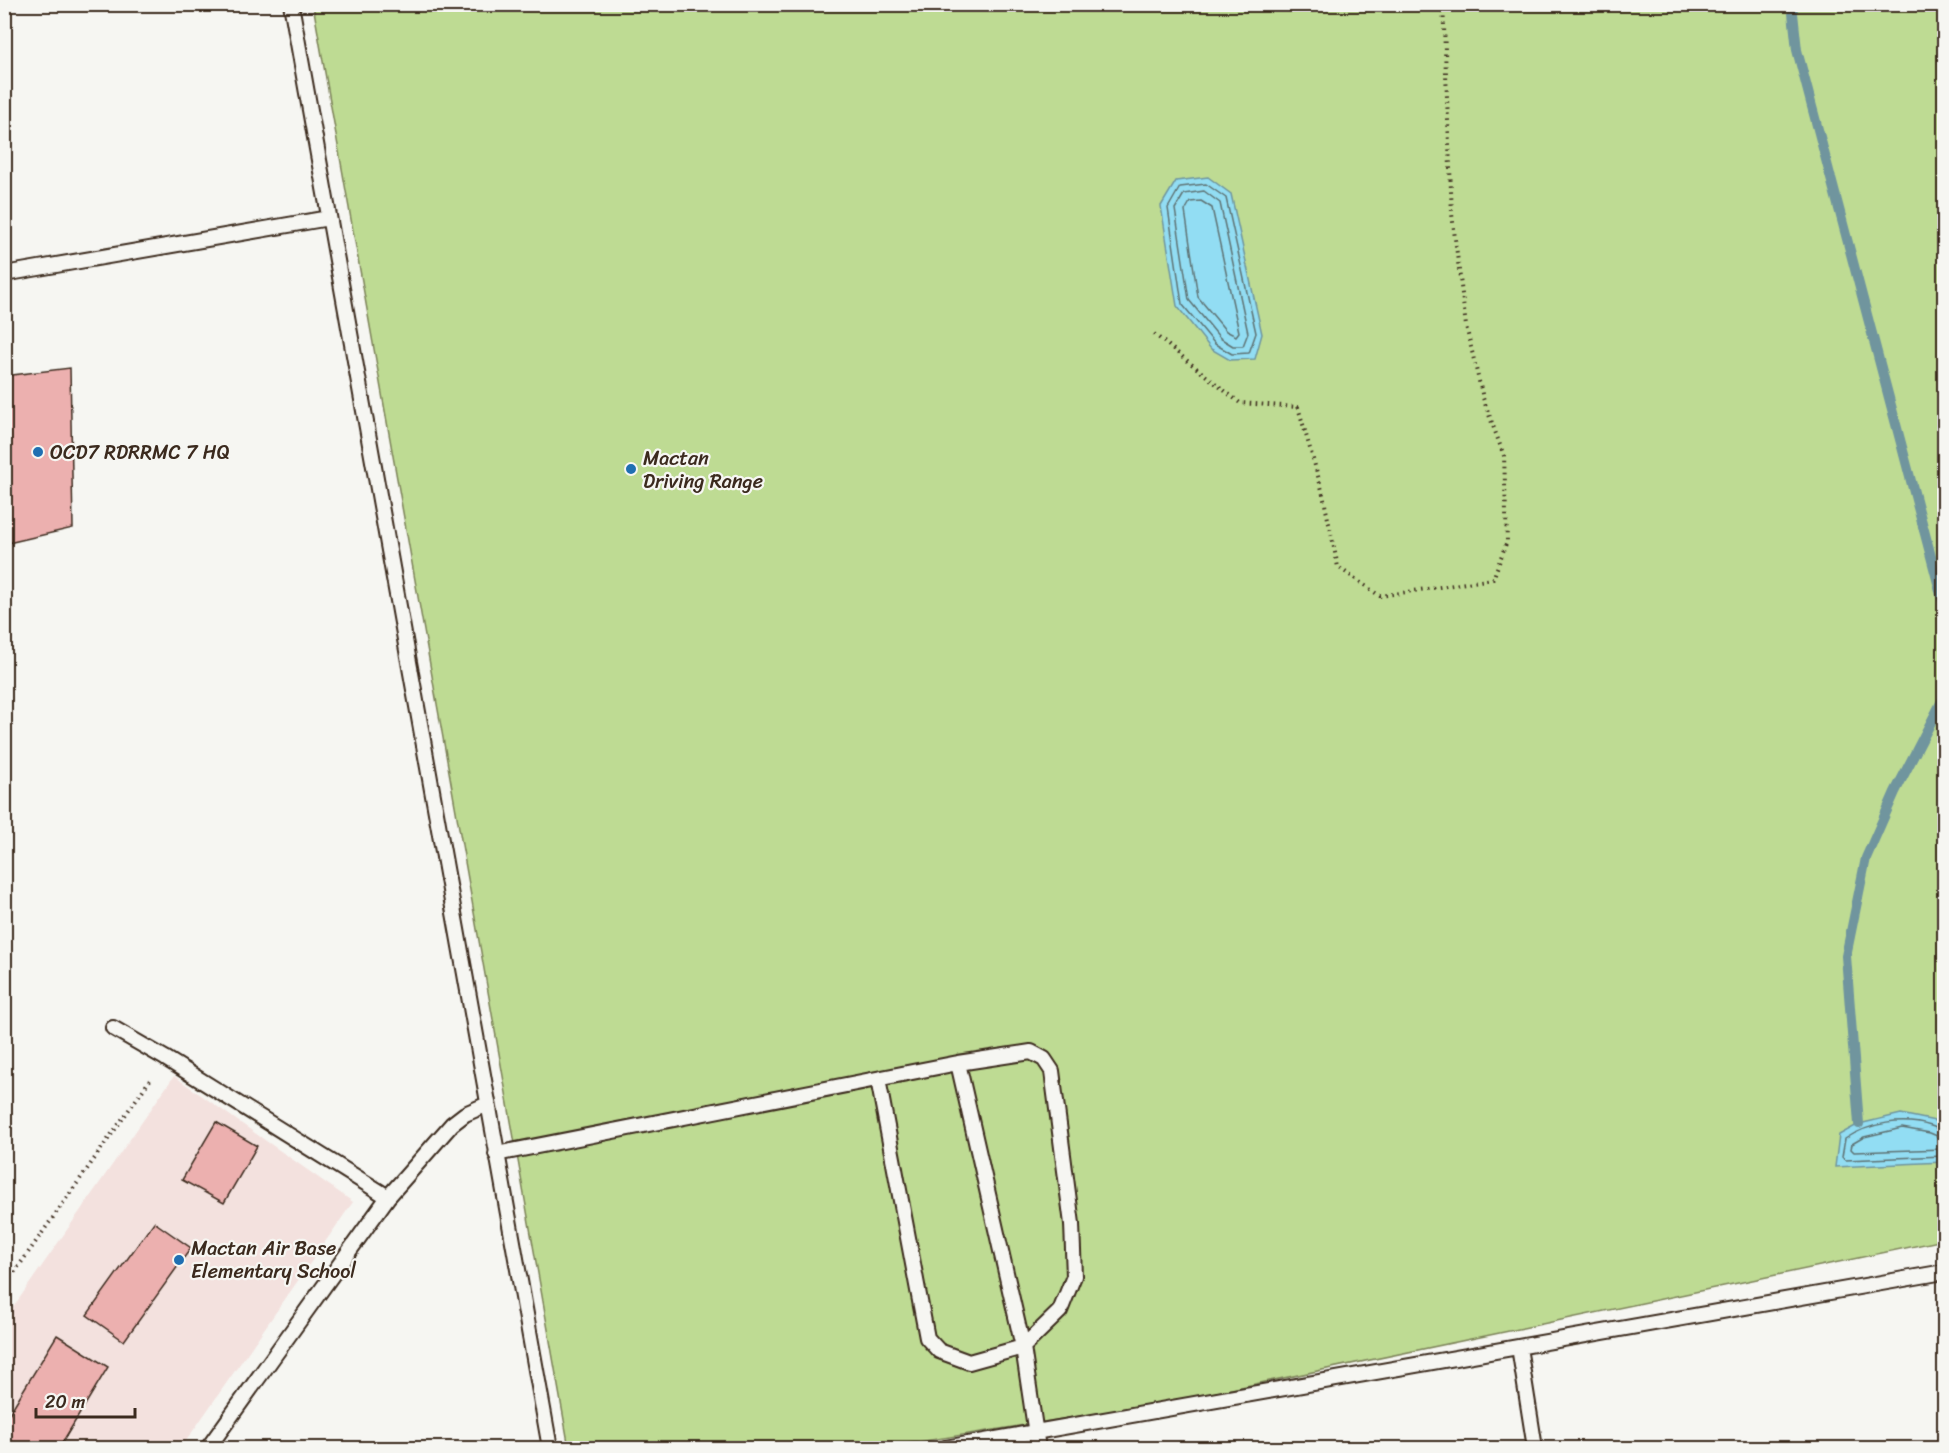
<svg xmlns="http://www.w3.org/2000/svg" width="1949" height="1453" font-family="Sriracha,sans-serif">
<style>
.built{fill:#f3e1de}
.green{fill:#bedb93;stroke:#7c8258;stroke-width:1.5}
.water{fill:#92ddf3;stroke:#6f959e;stroke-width:1.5}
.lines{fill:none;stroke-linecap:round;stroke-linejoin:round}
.shore{stroke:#5e7273;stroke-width:1.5}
.stream{stroke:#6f959e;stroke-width:10}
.building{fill:#ecb0af;stroke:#3b2a1e;stroke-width:1.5}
.service-casing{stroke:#3b2a1e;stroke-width:18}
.path{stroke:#3b2a1e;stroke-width:4;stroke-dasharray:1.5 4.5;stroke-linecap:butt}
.service{stroke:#f6f6f2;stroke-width:14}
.poi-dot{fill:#1f6fb2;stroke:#f6f6f2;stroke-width:2}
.labels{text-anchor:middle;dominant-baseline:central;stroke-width:4.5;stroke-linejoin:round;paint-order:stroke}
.poi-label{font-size:20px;fill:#3b2a1e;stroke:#f6f6f2;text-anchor:start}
</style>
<rect width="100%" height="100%" fill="#f6f6f2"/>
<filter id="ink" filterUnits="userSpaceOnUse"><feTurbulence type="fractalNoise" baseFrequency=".0167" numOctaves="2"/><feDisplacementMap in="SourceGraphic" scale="12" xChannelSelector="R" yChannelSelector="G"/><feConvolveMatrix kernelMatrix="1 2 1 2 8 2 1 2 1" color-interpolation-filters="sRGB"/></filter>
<g filter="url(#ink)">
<!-- built -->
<path class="built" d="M 174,1076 L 353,1202 L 181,1448 L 5,1448 L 5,1319 Z"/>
<!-- green -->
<path class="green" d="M 313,5 L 1944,5 L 1944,1240 L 1174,1401 L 881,1448 L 569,1448 Z"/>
<!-- water -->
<path class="water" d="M 1208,177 L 1231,194 L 1262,334 L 1255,359 L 1230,360 L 1211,349 L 1177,306 L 1161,206 L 1176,181 Z
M 1901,1114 L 1935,1121 L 1944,1126 L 1944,1162 L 1835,1167 L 1839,1135 L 1859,1124 Z"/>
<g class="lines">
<!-- shore -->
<path class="shore" d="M 1206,184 L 1226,198 L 1256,333 L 1249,353 L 1232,354 L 1215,344 L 1182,304 L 1168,208 L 1180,187 Z
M 1204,191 L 1220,203 L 1248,333 L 1243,346 L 1233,346 L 1220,338 L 1189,300 L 1175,209 L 1184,194 Z
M 1201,201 L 1212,208 L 1239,332 L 1236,336 L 1226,331 L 1198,297 L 1185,211 L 1190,202 Z
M 1944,1131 C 1939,1130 1937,1128 1931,1126 C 1903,1117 1869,1123 1845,1139 L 1842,1157 L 1845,1160 L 1944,1156
M 1944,1139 L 1930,1133 L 1902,1128 L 1864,1137 L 1852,1144 L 1851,1149 L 1854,1152 L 1944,1149"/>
<!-- stream -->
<path class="stream" d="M 1792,4 L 1797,50 L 1943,602 L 1944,613
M 1859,1124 L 1846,956 L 1866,858 L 1895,792 L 1943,699 L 1944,690"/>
</g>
<!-- building -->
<path class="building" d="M 70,368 L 73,528 L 4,544 L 4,376 Z
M 216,1122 L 257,1146 L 224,1203 L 182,1180 Z
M 154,1222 L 191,1248 L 124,1341 L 87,1315 Z
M 57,1335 L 108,1367 L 59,1448 L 4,1448 L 4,1422 Z"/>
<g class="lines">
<defs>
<path id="service" d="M 291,4 L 550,1448
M 4,274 L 329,218
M 113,1028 L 165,1058 L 388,1197
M 958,1063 L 1023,1347 L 1038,1448
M 496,1154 L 958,1063 L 1031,1052 L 1044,1059 L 1052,1071 L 1072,1224 L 1074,1276 L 1060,1311 L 1023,1347 L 969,1362 L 939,1351 L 927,1338 L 878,1079
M 1519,1347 L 1535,1448
M 208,1448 L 388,1197 L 452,1124 L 465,1114 L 488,1104
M 945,1448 L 1944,1272"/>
</defs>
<!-- service casing -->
<use href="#service" class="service-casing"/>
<!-- path -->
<path class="path" d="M 1154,334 L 1240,403 L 1298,407 L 1322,490 L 1338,567 L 1380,596 L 1493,579 L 1507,541 L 1504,456 L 1483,398 L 1466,326 L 1452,214 L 1443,4
M 4,1287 L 152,1077"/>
<!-- service -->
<use href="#service" class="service"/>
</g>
</g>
<!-- markers -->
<g class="poi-dot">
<circle cx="38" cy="452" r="6"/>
<circle cx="631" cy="469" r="6"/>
<circle cx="179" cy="1260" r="6"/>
</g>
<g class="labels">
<!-- poi labels -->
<g class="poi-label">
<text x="50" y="452">OCD7 RDRRMC 7 HQ</text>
<text x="643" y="458">Mactan<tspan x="643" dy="23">Driving Range</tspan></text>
<text x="191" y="1248">Mactan Air Base<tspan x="191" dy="23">Elementary School</tspan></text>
</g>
</g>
<!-- margin -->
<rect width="1949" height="1453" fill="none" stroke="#f6f6f2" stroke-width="24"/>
<rect x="12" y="12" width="1925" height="1429" fill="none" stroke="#3b2a1e" stroke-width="2" filter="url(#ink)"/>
<!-- scale -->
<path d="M36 1408v9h99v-9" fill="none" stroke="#3b2a1e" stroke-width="3"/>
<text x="45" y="1408" font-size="18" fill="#3b2a1e" stroke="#f6f6f2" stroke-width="4.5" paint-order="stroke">20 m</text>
</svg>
